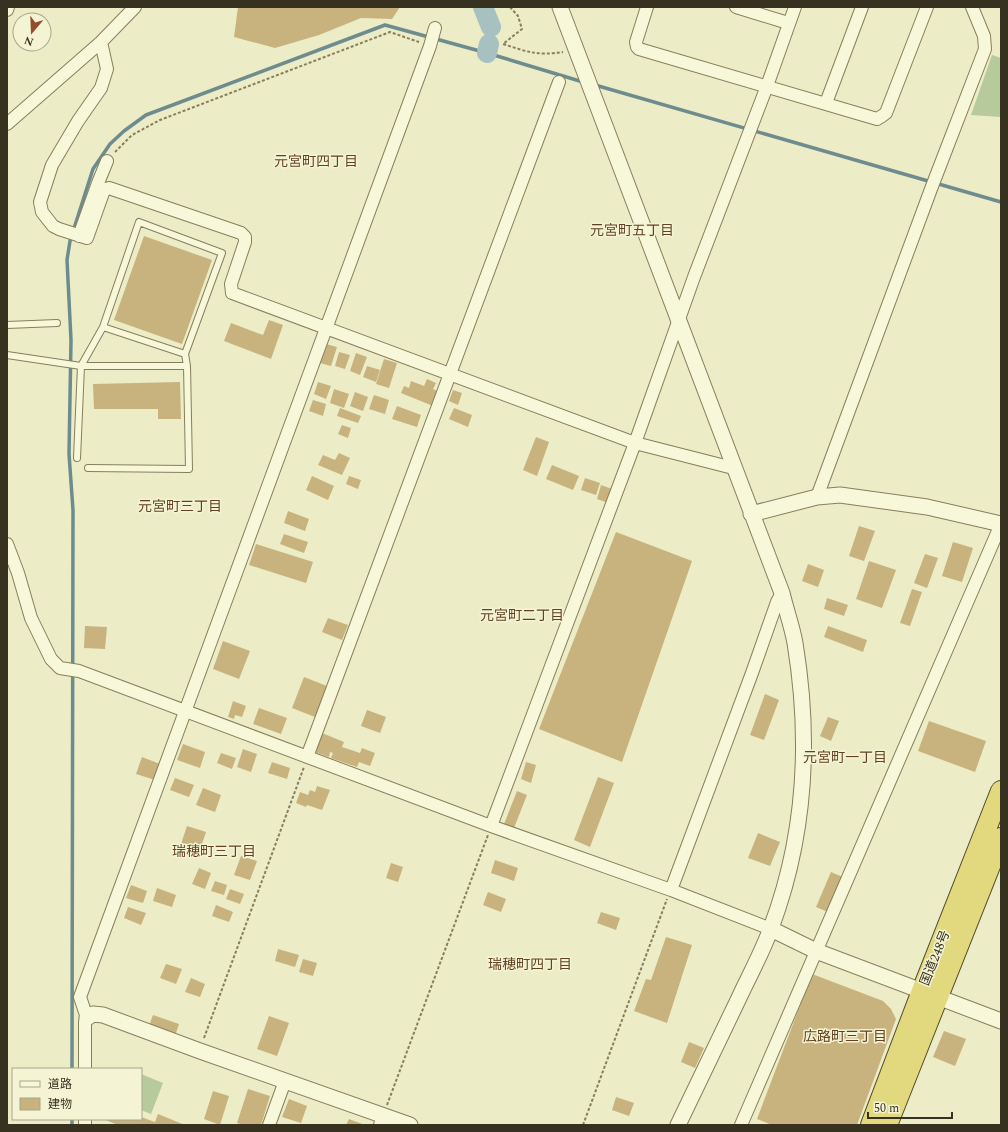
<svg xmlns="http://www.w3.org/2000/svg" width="1008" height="1132" font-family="Spectral,'Noto Sans JP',serif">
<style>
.green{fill:#b6ca9b}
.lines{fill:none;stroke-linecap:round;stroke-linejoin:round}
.stream{stroke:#6e8c8e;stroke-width:3.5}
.river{stroke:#a7c0c0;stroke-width:20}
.building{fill:#c8b37e}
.service-casing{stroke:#867f5d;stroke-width:8}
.minor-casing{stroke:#867f5d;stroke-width:14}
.tertiary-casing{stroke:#867f5d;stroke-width:17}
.trunk-casing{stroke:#554c31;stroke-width:22}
.path{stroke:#867f5d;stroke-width:2;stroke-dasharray:3 2;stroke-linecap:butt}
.service{stroke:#f7f7d9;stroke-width:6}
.minor{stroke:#f7f7d9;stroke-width:12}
.tertiary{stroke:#f7f7d9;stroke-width:15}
.trunk{stroke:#e2d87e;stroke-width:20}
.labels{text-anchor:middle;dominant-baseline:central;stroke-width:3;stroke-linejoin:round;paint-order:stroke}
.street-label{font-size:13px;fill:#373220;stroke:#f4f4d5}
.neighbourhood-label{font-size:14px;fill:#624222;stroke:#f4f4d5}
</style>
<rect width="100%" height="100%" fill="#ececc6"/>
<!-- green -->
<path class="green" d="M 992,55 L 1001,58 L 1001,117 L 971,115 Z
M 141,1074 L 163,1083 L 151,1114 L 141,1110 Z"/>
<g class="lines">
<!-- stream -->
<path class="stream" d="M 595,85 L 1001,202
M 72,1069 L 73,510 L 69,454 L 71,340 L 67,260 L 70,241 L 93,169 L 110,144 L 124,131 L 146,115 L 385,25 L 487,53 L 583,82
M 72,1119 L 72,1125"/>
<!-- river -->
<path class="river" d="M 483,7 L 491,27
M 487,53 L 489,44"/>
</g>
<!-- building -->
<path class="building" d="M 238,7 L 400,7 L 392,19 L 361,18 L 319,35 L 275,48 L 234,37 Z
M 144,236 L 212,260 L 182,344 L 114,320 Z
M 269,320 L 283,325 L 271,359 L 224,341 L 231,323 L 263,335 Z
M 326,344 L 337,347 L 331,366 L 320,363 Z
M 339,352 L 350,355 L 345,369 L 335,366 Z
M 356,353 L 367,357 L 360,375 L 350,371 Z
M 384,359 L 397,363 L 389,388 L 376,384 Z
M 367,366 L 380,370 L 376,382 L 363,377 Z
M 427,379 L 436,383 L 433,389 L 439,392 L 433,406 L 401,393 L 404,386 L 409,388 L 411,381 L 424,386 Z
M 180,382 L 181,419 L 158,419 L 158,409 L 94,409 L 93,384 Z
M 318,382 L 331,386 L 326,399 L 314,394 Z
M 334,389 L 349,394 L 344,408 L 330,403 Z
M 453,390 L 462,393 L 458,405 L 449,401 Z
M 355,392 L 368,397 L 363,411 L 350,406 Z
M 374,395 L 389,400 L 385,414 L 369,409 Z
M 313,400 L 326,404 L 323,416 L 309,411 Z
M 397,406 L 421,415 L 417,427 L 392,419 Z
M 340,408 L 361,416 L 358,423 L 337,416 Z
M 454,408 L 472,415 L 468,427 L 449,419 Z
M 342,425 L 351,428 L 348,438 L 338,434 Z
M 536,437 L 549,442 L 537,476 L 523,470 Z
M 339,453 L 350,458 L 342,475 L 318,465 L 323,455 L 335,460 Z
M 552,465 L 579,476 L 573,490 L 546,479 Z
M 312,476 L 334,486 L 328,500 L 306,490 Z
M 349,476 L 361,480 L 358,489 L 346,484 Z
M 585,478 L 600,483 L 596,495 L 581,490 Z
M 601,485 L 615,490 L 611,504 L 597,499 Z
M 288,511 L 309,519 L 305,531 L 284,523 Z
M 859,526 L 875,531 L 864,561 L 849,556 Z
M 616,532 L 692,561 L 622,762 L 539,729 Z
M 284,534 L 308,542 L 304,553 L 280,544 Z
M 953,542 L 973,548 L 962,582 L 942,576 Z
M 256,544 L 313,562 L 306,583 L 249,565 Z
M 925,554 L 938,558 L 927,588 L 914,583 Z
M 869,561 L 896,570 L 882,608 L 856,599 Z
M 808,564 L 824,570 L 818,587 L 802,581 Z
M 912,589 L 922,592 L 910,626 L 900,623 Z
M 827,598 L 848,605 L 844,616 L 824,609 Z
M 328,618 L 348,625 L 342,640 L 322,632 Z
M 85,626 L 107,627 L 105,649 L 84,648 Z
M 828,626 L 867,640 L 863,652 L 824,637 Z
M 223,641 L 250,651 L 239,679 L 213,669 Z
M 304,677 L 327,686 L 315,717 L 292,708 Z
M 765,694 L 779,700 L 764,740 L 750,735 Z
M 233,701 L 246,706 L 242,717 L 235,715 L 234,719 L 228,717 Z
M 259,708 L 287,718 L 281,734 L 253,724 Z
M 367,710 L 386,717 L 380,733 L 361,726 Z
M 828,717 L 839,721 L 831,741 L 820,736 Z
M 929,721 L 986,741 L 975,772 L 918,751 Z
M 322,733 L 344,742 L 342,747 L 360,753 L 362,748 L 375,753 L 370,766 L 359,762 L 357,767 L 331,758 L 333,753 L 330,752 L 329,757 L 315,752 Z
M 183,744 L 205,752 L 200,768 L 177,760 Z
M 243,749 L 257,754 L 251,772 L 237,767 Z
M 221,753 L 236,758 L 232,769 L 217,763 Z
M 142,757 L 160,764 L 155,780 L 136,774 Z
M 272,762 L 290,768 L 287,779 L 268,773 Z
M 526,762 L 536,765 L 531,783 L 521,779 Z
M 598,777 L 614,783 L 590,847 L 574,840 Z
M 175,778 L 194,785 L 189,797 L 170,790 Z
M 317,786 L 330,790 L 322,810 L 307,805 L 306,807 L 296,803 L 300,792 L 308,795 L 310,790 L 315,792 Z
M 203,788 L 221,795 L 215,812 L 196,805 Z
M 517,791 L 527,795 L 514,828 L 504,824 Z
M 187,826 L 206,832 L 200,850 L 181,844 Z
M 758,833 L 780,842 L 770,866 L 748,858 Z
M 241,856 L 257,861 L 250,880 L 234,875 Z
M 495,860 L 518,868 L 514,881 L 491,873 Z
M 391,863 L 403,867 L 398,882 L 386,878 Z
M 199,868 L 211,873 L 205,889 L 192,884 Z
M 831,872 L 845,878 L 830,913 L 816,907 Z
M 215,881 L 227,885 L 224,895 L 211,891 Z
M 131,885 L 147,891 L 143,903 L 126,898 Z
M 157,888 L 176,895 L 172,907 L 153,901 Z
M 230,889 L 244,894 L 240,904 L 226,899 Z
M 488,892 L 506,899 L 501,912 L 483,905 Z
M 216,905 L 233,912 L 229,922 L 212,916 Z
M 128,907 L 146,913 L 141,925 L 124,918 Z
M 601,912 L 620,918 L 616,930 L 597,923 Z
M 666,937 L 692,945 L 667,1023 L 634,1011 L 646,979 L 651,980 Z
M 278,949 L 299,955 L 295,967 L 275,961 Z
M 303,959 L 317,963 L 313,976 L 299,972 Z
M 166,964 L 182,969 L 176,984 L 160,978 Z
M 812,974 L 883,1001 L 891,1009 L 896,1019 L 857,1125 L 772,1125 L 757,1119 Z
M 191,978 L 205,984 L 200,997 L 185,992 Z
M 153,1015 L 179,1024 L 175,1036 L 149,1026 Z
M 269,1016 L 289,1023 L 277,1056 L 257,1049 Z
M 944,1031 L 966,1039 L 955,1066 L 933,1057 Z
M 689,1042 L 704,1048 L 695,1068 L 681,1062 Z
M 248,1089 L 270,1096 L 261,1125 L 244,1125 L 237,1123 Z
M 213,1091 L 229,1096 L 220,1125 L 204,1119 Z
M 616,1097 L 634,1103 L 629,1116 L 612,1110 Z
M 289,1099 L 307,1106 L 301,1123 L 282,1117 Z
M 158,1114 L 185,1125 L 118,1125 L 103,1119 L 141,1119 L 141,1117 L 155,1122 Z
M 349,1119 L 365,1125 L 346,1125 Z"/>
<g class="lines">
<defs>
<path id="service" d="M 7,325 L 57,323
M 103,327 L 81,366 L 187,366
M 7,355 L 81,366 L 77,458
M 88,468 L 189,469 L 187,366 L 185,354 L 222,253 L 139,222 L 103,327 L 185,354"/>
<path id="minor" d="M 647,7 L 636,42 L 637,47 L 639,49 L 877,119 L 882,116 L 886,113 L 927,7
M 736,7 L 788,23
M 7,10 L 8,7
M 101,42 L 107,69 L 101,88 L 78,121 L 52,165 L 40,202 L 42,212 L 53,226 L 59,229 L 87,238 L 103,193 L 105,189 L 109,188 L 241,233 L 245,237 L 245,242 L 231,284 L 232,293 L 635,443 L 733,468
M 826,103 L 862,7
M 7,124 L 101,42 L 135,7
M 79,236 L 98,183 L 107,161
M 817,497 L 931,189 L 985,49 L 984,36 L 972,7
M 7,544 L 18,573 L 31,618 L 51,659 L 60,668 L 79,671 L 491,826 L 671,890 L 771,929
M 307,757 L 559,82
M 491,826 L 635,443 L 694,277 L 767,86 L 795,7
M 671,890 L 752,673 L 777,602 L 782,593
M 85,1069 L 85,1022 L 87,1018 L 80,997 L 430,46 L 435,28
M 85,1125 L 85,1119
M 269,1125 L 285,1081
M 380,1125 L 383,1115
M 741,1125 L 1001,524"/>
<path id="tertiary" d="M 560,7 L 782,593 C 786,610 792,626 795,643 C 811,741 806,835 771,928 C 762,953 749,976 738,1000 C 718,1041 698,1083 678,1125
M 751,514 L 817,497 L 840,495 L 927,507 L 1001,524
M 771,929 L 816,951 L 1001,1021
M 87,1018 L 93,1014 L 103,1015 L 200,1051 L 410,1125"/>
<path id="trunk" d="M 871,1125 L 922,991 L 1001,791
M 887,1125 L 1001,838"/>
</defs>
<!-- service casing -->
<use href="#service" class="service-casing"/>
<!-- minor casing -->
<use href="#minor" class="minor-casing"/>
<!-- tertiary casing -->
<use href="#tertiary" class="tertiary-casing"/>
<!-- trunk casing -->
<use href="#trunk" class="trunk-casing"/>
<!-- path -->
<path class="path" d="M 510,7 L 518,16 L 522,29 L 503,44 C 528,52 537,56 563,52
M 115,152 L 132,135 L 160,120 L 390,32 L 419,42
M 204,1038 L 304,767
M 387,1105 L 488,835
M 583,1125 L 667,899"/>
<!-- service -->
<use href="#service" class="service"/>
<!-- minor -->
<use href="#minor" class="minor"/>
<!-- tertiary -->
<use href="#tertiary" class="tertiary"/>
<!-- trunk -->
<use href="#trunk" class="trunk"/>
</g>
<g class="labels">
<!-- street labels -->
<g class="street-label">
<text transform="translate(935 958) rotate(-68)">国道248号</text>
</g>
<!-- neighbourhood labels -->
<g class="neighbourhood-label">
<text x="316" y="161">元宮町四丁目</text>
<text x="632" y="230">元宮町五丁目</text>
<text x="180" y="506">元宮町三丁目</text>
<text x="522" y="615">元宮町二丁目</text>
<text x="845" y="757">元宮町一丁目</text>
<text x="214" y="851">瑞穂町三丁目</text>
<text x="530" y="964">瑞穂町四丁目</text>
<text x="845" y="1036">広路町三丁目</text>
</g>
</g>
<!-- border -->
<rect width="1008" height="1132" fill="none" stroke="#373220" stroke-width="16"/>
<!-- legend -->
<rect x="12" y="1068" width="130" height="52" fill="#f4f4d5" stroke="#a8a68d"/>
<rect x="20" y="1081" width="20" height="6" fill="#f7f7d9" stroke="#a8a68d"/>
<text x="48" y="1088" font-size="12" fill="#373220">道路</text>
<rect x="20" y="1098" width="20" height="12" fill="#c8b37e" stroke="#a8a68d"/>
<text x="48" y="1108" font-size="12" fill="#373220">建物</text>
<!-- north arrow -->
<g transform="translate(32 32) rotate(199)"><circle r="19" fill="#f4f4d5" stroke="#a8a68d"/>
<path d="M0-3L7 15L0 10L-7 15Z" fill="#924c30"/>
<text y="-6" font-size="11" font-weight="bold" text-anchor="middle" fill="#373220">N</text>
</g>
<!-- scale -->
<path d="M868 1112v6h84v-6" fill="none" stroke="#373220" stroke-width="2"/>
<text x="874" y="1112" font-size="12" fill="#373220" stroke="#f4f4d5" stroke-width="3" paint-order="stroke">50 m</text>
</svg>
